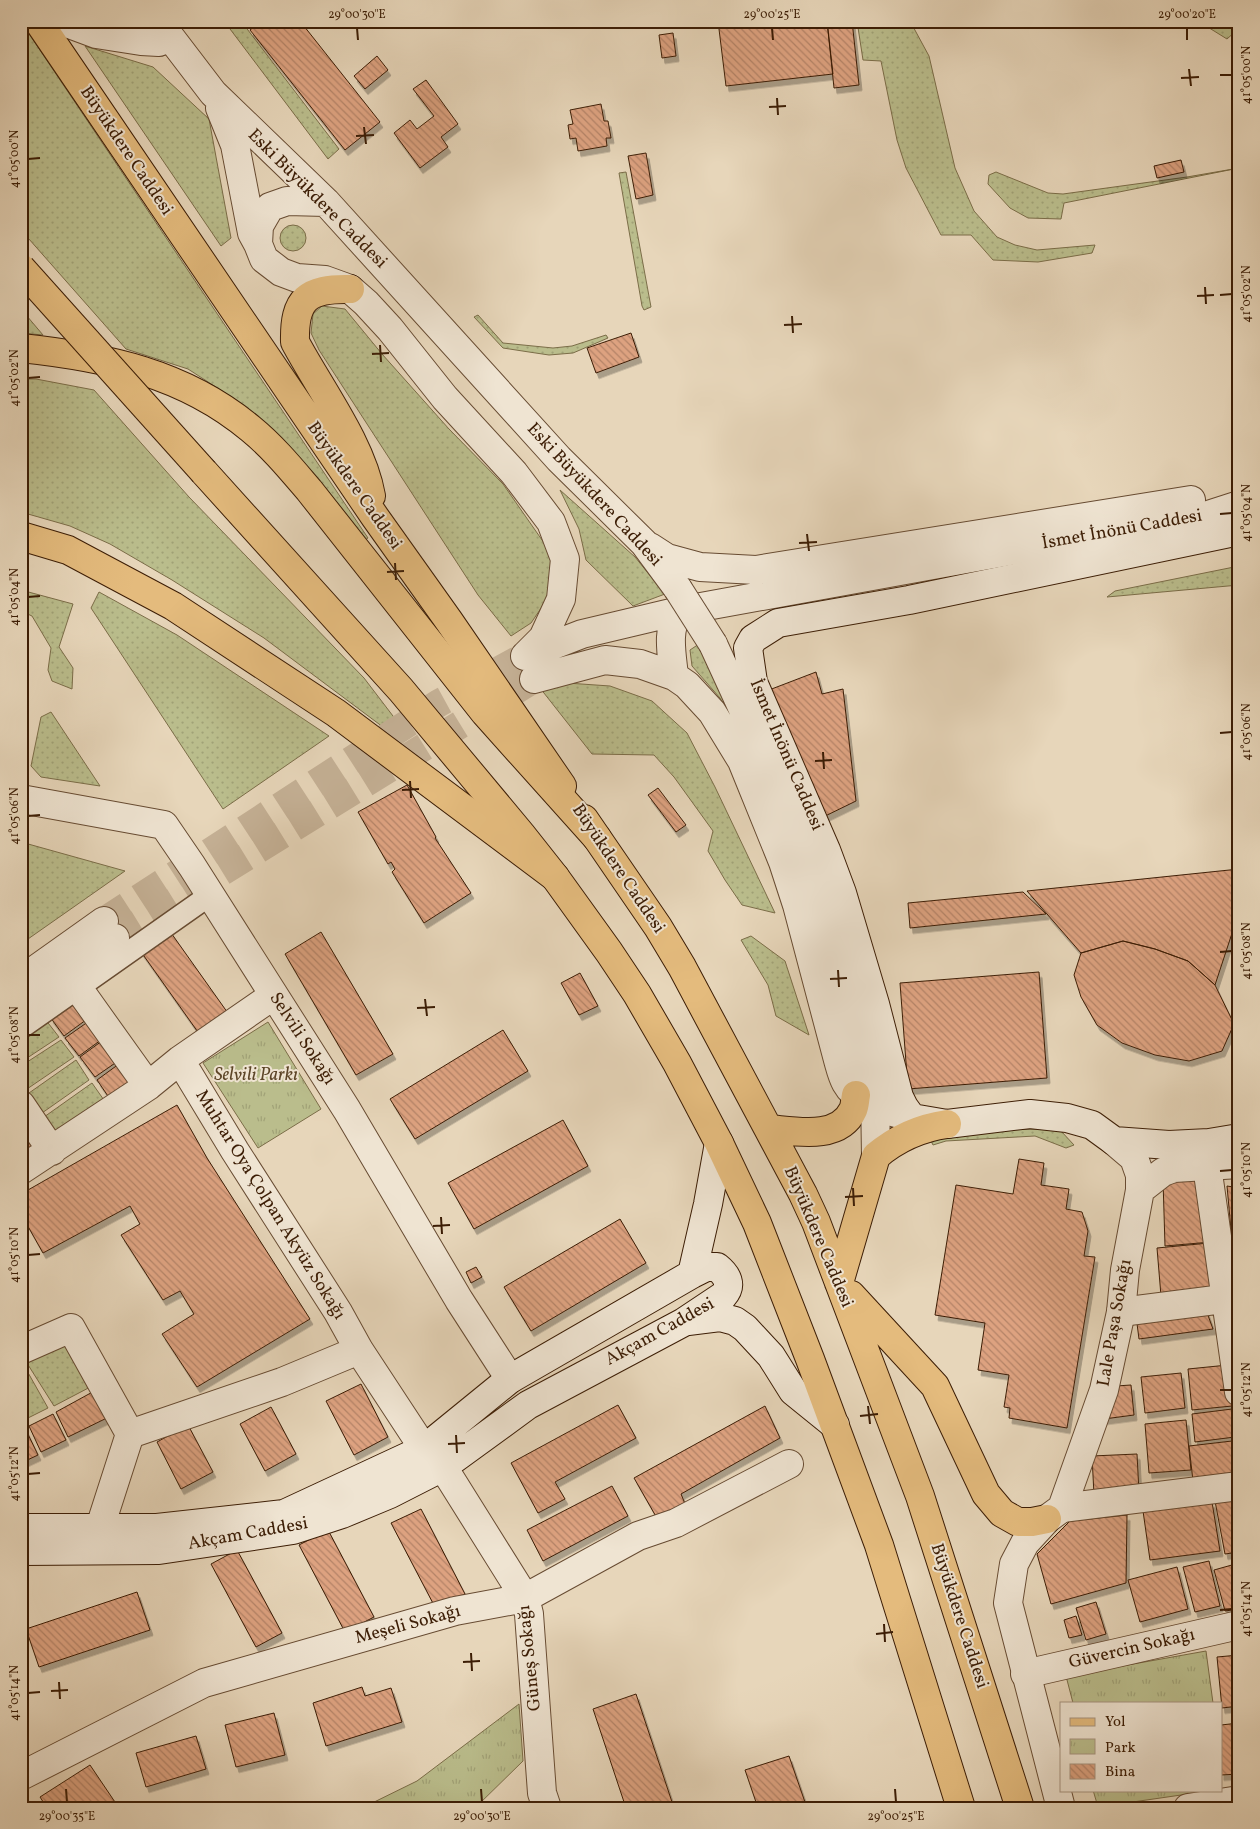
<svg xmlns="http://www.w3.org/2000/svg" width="1260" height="1829" font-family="Vollkorn,serif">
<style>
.grass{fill:url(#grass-dots);stroke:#7b6d48}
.park{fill:url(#park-tufts);stroke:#7b6d48}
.building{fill:url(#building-back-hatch);stroke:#3c1d05;filter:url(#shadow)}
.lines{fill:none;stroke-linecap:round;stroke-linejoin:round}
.tertiary-tunnel{stroke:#c5b196;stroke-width:28;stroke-dasharray:28 14;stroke-linecap:butt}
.pedestrian-casing{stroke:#674b32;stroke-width:24}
.minor-casing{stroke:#674b32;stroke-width:30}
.tertiary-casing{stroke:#674b32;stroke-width:30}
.secondary-casing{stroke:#3c1d05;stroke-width:30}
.primary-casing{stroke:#3c1d05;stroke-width:30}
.motorway-casing{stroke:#3c1d05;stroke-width:30}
.pedestrian{stroke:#efe4d2;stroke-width:21}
.minor{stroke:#efe4d2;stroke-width:28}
.tertiary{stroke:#efe4d2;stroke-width:28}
.secondary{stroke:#efe4d2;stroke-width:28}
.primary{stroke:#e4bb7d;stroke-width:28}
.motorway{stroke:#e4bb7d;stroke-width:28}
.tertiary-bridge-casing{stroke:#674b32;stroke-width:30;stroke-linecap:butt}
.primary-bridge-casing{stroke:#3c1d05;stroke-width:30;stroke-linecap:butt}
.tertiary-bridge{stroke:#efe4d2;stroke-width:28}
.primary-bridge{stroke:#e4bb7d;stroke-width:28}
.ticks{fill:none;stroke:#3c1d05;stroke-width:2}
.labels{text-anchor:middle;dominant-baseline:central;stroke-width:4;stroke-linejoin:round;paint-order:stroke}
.street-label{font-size:18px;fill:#3c1d05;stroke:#efe4d2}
.park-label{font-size:18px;font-style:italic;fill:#5c4527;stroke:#efe4d2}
.neatline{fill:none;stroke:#3c1d05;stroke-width:2}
.ticks-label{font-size:12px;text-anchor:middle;fill:#3c1d05}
</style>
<defs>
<pattern id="grass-dots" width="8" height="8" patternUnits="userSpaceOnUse" patternTransform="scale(1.25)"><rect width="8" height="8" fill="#babd8c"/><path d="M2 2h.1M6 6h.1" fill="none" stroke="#a1a277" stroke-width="1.8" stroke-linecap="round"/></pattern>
<pattern id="park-tufts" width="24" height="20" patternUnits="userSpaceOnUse" patternTransform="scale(1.25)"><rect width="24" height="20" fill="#babd8c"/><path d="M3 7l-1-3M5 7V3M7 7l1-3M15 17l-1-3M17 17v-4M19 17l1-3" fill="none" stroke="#a1a277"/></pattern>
<pattern id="building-back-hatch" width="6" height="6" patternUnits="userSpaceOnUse" patternTransform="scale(1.25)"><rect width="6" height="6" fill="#dda280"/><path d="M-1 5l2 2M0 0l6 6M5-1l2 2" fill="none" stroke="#b48367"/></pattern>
<filter id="shadow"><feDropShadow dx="3" dy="5.5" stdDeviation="0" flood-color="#0004"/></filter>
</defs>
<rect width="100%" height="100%" fill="#e7d6ba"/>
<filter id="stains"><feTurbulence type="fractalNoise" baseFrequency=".004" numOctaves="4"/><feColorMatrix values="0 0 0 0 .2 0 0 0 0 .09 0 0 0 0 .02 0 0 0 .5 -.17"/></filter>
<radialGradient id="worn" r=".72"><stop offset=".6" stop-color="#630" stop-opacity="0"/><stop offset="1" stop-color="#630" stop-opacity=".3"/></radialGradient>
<!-- grass -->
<path class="grass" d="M 224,21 L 241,21 L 339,149 L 328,159 Z
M 857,21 L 910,21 L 929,56 L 955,168 L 974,211 L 997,237 L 1015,245 L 1037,250 L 1095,245 L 1092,253 L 1038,262 L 993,260 L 971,235 L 941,235 L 906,168 L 897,140 L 881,61 L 863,60 Z
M 1198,21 L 1227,21 L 1237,30 L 1227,39 Z
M 21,22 L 368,538 L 364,541 L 272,433 L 236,400 L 188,369 L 126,349 L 21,230 Z
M 85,46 L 153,67 L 209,119 L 231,238 L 221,246 Z
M 1239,168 L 1064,203 L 1061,219 L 1028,218 L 1010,208 L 988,184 L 989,175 L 996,172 L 1048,193 L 1063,194 L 1187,177 Z
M 626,172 L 651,307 L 644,310 L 642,306 L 619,173 Z
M280 238a13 13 0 1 1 26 0a13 13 0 1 1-26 0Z
M 322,306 L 345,309 L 382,354 L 449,429 L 503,484 L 549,550 L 553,569 L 548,598 L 531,623 L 511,636 L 478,595 L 319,350 L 311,333 L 313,314 Z
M 21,309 L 43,335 L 21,333 Z
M 478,315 L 503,343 L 553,348 L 572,346 L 606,335 L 608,338 L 573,353 L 549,355 L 529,352 L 503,348 L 474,317 Z
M 21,379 L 36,379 L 94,390 L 189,497 L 364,678 L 409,737 L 403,742 L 264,638 L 172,580 L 110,544 L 70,526 L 21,512 Z
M 560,490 L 635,557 L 665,594 L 633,606 L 586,560 L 579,529 Z
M 1239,566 L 1239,585 L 1107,597 L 1115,591 Z
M 21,590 L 73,604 L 59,647 L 73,668 L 72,689 L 52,681 L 48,670 L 51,648 L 32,616 L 21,611 Z
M 99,592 L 177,635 L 329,736 L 223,809 L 91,608 Z
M 699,644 L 756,766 L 720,698 L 692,666 L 690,650 Z
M 567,683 L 610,686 L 652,701 L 687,733 L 715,787 L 775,913 L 742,905 L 725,880 L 708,851 L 713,831 L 674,777 L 654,755 L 592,754 L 540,688 Z
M 51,712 L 100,786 L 41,777 L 31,766 L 41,717 Z
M 21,842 L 125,871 L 28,939 L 21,929 Z
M 751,936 L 785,961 L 809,1035 L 776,1016 L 768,985 L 741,940 Z
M 45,1019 L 59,1037 L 21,1062 L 21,1035 Z
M 61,1040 L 74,1057 L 27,1089 L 21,1083 L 21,1066 Z
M 76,1060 L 89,1080 L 42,1113 L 29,1093 Z
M 92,1083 L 106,1103 L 56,1135 L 44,1117 Z
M 1049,1129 L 1061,1131 L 1074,1145 L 1066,1148 L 1035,1136 L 946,1141 L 933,1145 L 931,1141 L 937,1136 L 992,1130 Z
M 70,1339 L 96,1384 L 54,1406 L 25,1360 Z
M 22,1362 L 48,1408 L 26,1419 L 21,1410 Z"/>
<!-- park -->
<path class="park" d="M 268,1022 L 321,1109 L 258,1148 L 203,1063 Z
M 1206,1651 L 1213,1703 L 1073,1703 L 1066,1676 Z
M 519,1704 L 523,1761 L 475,1808 L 362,1808 L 417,1781 Z
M 1093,1790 L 1195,1790 L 1195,1793 L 1098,1807 Z"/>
<!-- building -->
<path class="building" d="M 261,21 L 300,21 L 380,122 L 345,150 L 250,30 Z
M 718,21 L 827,21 L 833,74 L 726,86 Z
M 827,21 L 852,21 L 859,85 L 834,88 Z
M 673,33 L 676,56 L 662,58 L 659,35 Z
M 377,56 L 388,70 L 365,89 L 354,76 Z
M 426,80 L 458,124 L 441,137 L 448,147 L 420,168 L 394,133 L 410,120 L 417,129 L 434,116 L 413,89 Z
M 601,104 L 604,121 L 608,121 L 611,138 L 606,138 L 607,146 L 578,151 L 576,138 L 570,139 L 568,125 L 573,124 L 570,110 Z
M 646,153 L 653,195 L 636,199 L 628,156 Z
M 1181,160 L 1184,172 L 1157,178 L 1154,166 Z
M 631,333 L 639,357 L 596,373 L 587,348 Z
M 816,672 L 822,694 L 843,689 L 856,801 L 817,820 L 769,690 Z
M 407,785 L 436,837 L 435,838 L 471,893 L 424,923 L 392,872 L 395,869 L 391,862 L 388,864 L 358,812 Z
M 658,788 L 686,825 L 676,832 L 648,795 Z
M 1239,869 L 1239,912 L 1215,985 L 1188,961 L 1155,949 L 1123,941 L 1081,953 L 1027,891 Z
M 1023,892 L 1046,914 L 910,928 L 908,903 Z
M 169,930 L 230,1016 L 200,1035 L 139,949 Z
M 321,932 L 393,1054 L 356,1075 L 285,954 Z
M 1123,941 L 1155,949 L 1188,961 L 1215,985 L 1234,1024 L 1222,1051 L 1189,1061 L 1155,1055 L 1122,1043 L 1097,1025 L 1081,997 L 1074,975 L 1081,953 Z
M 1039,972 L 1047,1078 L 908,1089 L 900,983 Z
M 580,973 L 598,1006 L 579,1015 L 561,983 Z
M 76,998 L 90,1017 L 64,1036 L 50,1017 Z
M 92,1019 L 105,1037 L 79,1056 L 65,1038 Z
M 503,1030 L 528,1071 L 415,1139 L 390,1099 Z
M 106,1038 L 121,1059 L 95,1077 L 80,1057 Z
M 123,1061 L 138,1080 L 110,1099 L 97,1080 Z
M 177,1105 L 207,1158 L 310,1319 L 197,1387 L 162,1334 L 194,1314 L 180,1291 L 163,1300 L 121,1235 L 140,1224 L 130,1206 L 43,1253 L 21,1214 L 21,1194 Z
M 563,1120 L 588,1166 L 474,1229 L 448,1183 Z
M 21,1129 L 41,1146 L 21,1159 Z
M 1019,1159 L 1044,1163 L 1041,1185 L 1069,1189 L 1066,1209 L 1082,1212 L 1088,1231 L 1084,1256 L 1095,1257 L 1067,1428 L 1009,1418 L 1010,1408 L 1004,1407 L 1009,1375 L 978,1370 L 985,1323 L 935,1315 L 956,1185 L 1013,1194 Z
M 1201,1177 L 1211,1242 L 1165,1246 L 1163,1180 Z
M 1227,1186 L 1239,1188 L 1239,1240 L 1232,1241 Z
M 620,1219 L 646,1263 L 531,1331 L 504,1287 Z
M 1209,1243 L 1213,1292 L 1161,1296 L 1157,1248 Z
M 1239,1243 L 1239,1289 L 1237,1289 L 1231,1244 Z
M 476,1267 L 482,1277 L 471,1283 L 466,1272 Z
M 1206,1310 L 1213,1329 L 1139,1339 L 1136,1316 Z
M 1228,1365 L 1232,1406 L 1192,1410 L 1188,1369 Z
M 1181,1373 L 1185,1408 L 1145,1413 L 1141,1377 Z
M 361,1384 L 388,1437 L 354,1455 L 326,1401 Z
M 1131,1385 L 1134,1415 L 1104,1419 L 1116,1386 Z
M 98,1389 L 113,1415 L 68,1437 L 56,1412 Z
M 618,1405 L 636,1438 L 555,1482 L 565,1499 L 538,1513 L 511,1463 Z
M 765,1406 L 780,1438 L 681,1494 L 688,1511 L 662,1527 L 634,1478 Z
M 271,1407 L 296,1454 L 265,1471 L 240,1424 Z
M 1232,1409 L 1235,1437 L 1195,1442 L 1192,1414 Z
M 53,1414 L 66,1440 L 41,1452 L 29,1426 Z
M 1186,1420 L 1191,1470 L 1149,1473 L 1145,1424 Z
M 188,1425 L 213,1472 L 181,1489 L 157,1442 Z
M 25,1428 L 38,1455 L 21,1463 L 21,1430 Z
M 1232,1441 L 1236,1476 L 1193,1481 L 1189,1446 Z
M 1137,1454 L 1139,1492 L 1094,1495 L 1092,1456 Z
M 612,1486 L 628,1516 L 543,1561 L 527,1530 Z
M 1239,1497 L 1239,1552 L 1225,1554 L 1215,1501 Z
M 1212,1502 L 1220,1551 L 1150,1560 L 1143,1511 Z
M 421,1509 L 465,1594 L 436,1609 L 391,1523 Z
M 1127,1515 L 1126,1583 L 1051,1604 L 1037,1554 L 1070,1521 Z
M 328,1530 L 374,1617 L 345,1632 L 299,1545 Z
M 237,1550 L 282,1633 L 256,1647 L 211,1564 Z
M 1209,1561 L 1220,1606 L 1195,1612 L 1183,1567 Z
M 1239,1563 L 1239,1609 L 1225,1611 L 1214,1570 Z
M 1177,1567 L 1188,1609 L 1140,1622 L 1128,1580 Z
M 137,1592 L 150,1630 L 39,1667 L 26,1629 Z
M 1096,1602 L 1106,1634 L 1086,1640 L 1076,1608 Z
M 1076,1616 L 1082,1635 L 1069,1638 L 1064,1620 Z
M 1239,1655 L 1239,1706 L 1222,1708 L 1217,1657 Z
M 362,1687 L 365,1696 L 391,1688 L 402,1722 L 326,1746 L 313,1703 Z
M 636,1694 L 674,1808 L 626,1808 L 593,1709 Z
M 274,1713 L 285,1755 L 236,1767 L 225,1725 Z
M 1239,1723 L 1239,1774 L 1221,1775 L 1221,1725 Z
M 196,1736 L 206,1769 L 146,1787 L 136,1753 Z
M 789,1756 L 807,1808 L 758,1808 L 745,1770 Z
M 90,1765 L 119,1808 L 47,1808 L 40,1797 Z"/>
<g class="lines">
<!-- tertiary-tunnel -->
<path class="tertiary-tunnel" d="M 104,921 L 439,703 L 525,656
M 115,938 L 534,679"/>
<defs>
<path id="pedestrian" d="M 21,1028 L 210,895"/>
<path id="minor" d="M 21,799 L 164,825 L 192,866 L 347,1110 L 459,1300 L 510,1379
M 78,988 L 148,1086
M 180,1060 L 235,1151 L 338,1312 L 359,1350 L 424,1449 L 443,1467 L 525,1598 L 529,1614 L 542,1793 L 547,1808
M 21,1105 L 52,1151
M 1207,1166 L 1239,1392
M 21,1170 L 148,1086 L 180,1060 L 274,995
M 1121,1312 L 1239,1297
M 21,1350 L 71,1328 L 130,1434 L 100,1527
M 130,1434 L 282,1382 L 359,1350
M 1062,1508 L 1239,1486
M 1025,1674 L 1239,1625
M 21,1776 L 204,1683 L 455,1611 L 525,1598 L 638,1536 L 676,1523 L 789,1464
M 1188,1808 L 1239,1800"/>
<path id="tertiary" d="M 61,21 L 96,34 L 141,41 L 159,42 L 169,37
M 158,21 L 213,93 L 326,202 L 559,459 L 644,543 L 678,589
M 220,108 L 235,145 L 252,233 L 258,244
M 326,202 L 287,201 L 270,207 L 259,226 L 258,244 L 264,259 L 281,272 L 297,278 L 325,280 L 350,289 L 366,303 L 390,329 L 445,398 L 514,473 L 551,522 L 565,559 L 561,599 L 543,638 L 526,655
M 650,547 L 667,558 L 700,567 L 756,570 L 1191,500
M 713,644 L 804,842 L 875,1094 L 876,1156
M 525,656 L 582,634 L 679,611 L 1208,515 L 1239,505
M 674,676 C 672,655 666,630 679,611
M 534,679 L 605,660 L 640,664 L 674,676 L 687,685 L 712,712 L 742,761 L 783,862 L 797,905 L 838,1060 C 840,1067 842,1076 846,1083 C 858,1105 889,1110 912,1118
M 21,980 L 104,921
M 21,1005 L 115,938
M 1140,1190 L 1163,1172 L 1174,1168 L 1239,1164
M 1061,1808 L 1008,1603 L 1014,1564 L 1025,1543 L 1047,1519 L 1062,1508 L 1104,1390 L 1121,1312 L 1125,1270 L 1140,1190 L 1140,1175 L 1134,1158 L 1114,1141"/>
<path id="secondary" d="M 1239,531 L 909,600 L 778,623 L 753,639 L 748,648 L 753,682 L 826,850 L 842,893 L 875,1004 L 899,1097 L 904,1107 L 912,1118 L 947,1124 L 1030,1114 L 1067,1118 L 1092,1125 L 1114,1141 L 1169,1145 L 1209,1143 L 1239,1138
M 692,1274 L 708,1204 L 719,1143
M 688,1321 L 720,1317 L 735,1321 L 745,1328 L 771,1356 L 793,1391 L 835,1425
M 21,1528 L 157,1528 L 284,1514 L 424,1449 L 510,1379 L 692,1274 L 706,1267 L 717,1267 C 727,1275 733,1285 723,1296 L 684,1322 L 528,1405 L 443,1467 L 390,1494 L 342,1514 L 293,1530 L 159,1550 L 21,1551"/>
<path id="primary" d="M 38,21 L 375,517 L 449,621 L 562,786
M 350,289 C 307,288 294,299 295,342 C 320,389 362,444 371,496
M 204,472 L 401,690 L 521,834 L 555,877 L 609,952 L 637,994 L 677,1063 L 719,1143 L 757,1223 L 810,1359 L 879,1545 L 961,1808
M 584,819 L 658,927 L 682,967 L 803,1194 L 816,1222 L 920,1496 L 1020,1808
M 769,1129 C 794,1131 839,1141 853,1110 C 855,1106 855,1100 856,1095
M 839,1283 L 876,1156 C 897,1138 919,1128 947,1124
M 851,1295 L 935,1386 L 986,1494 L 1002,1513 L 1018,1522 L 1032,1522 L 1047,1519"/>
<path id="motorway" d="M 21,348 C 106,357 184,373 251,429 C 273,447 291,469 309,490 L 485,713 L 597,838
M 21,536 L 68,550 L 173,606 L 336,713 L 555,877"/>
</defs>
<!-- pedestrian casing -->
<use href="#pedestrian" class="pedestrian-casing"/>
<!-- minor casing -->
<use href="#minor" class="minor-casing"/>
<!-- tertiary casing -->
<use href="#tertiary" class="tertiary-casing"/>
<!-- secondary casing -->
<use href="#secondary" class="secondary-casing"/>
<!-- primary casing -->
<use href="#primary" class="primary-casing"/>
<!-- motorway casing -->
<use href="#motorway" class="motorway-casing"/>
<!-- pedestrian -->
<use href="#pedestrian" class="pedestrian"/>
<!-- minor -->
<use href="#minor" class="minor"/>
<!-- tertiary -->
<use href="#tertiary" class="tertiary"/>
<!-- secondary -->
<use href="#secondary" class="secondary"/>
<!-- primary -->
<use href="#primary" class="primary"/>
<!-- motorway -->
<use href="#motorway" class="motorway"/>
<defs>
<path id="tertiary-bridge" d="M 678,589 L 713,644"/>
<path id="primary-bridge" d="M 21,268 L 204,472"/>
</defs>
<!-- tertiary-bridge casing -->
<use href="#tertiary-bridge" class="tertiary-bridge-casing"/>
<!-- primary-bridge casing -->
<use href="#primary-bridge" class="primary-bridge-casing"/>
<!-- tertiary-bridge -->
<use href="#tertiary-bridge" class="tertiary-bridge"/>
<!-- primary-bridge -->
<use href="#primary-bridge" class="primary-bridge"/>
</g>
<!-- ticks -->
<path class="ticks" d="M 357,28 L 358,40M 772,28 L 773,40M 1187,28 L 1187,40M 1189,69 L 1191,86M 1220,75 L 1232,75M 1181,78 L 1199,77M 777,98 L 778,115M 769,107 L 786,106M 364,127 L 366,144M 356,136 L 374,135M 28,159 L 40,158M 1205,287 L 1206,304M 1220,295 L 1232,294M 1197,296 L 1214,295M 792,316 L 793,333M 784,325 L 802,324M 380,345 L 381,362M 372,354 L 389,353M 28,378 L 40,377M 1220,514 L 1232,513M 807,534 L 809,551M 799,543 L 817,542M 395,563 L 396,580M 387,572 L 404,571M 28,597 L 40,596M 1220,733 L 1232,732M 823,752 L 824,769M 815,761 L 832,760M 410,781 L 411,798M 402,790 L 419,789M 28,816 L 40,815M 1220,952 L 1232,951M 838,970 L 839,987M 830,979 L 847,978M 425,999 L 427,1016M 417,1008 L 435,1007M 28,1035 L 40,1035M 1220,1171 L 1232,1170M 853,1188 L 854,1206M 845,1197 L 863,1196M 441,1217 L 442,1234M 433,1226 L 450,1225M 28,1255 L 40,1254M 1220,1390 L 1232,1390M 868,1406 L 870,1424M 860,1416 L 878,1414M 456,1435 L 457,1453M 448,1444 L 465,1443M 28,1474 L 40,1473M 1220,1610 L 1232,1609M 884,1624 L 885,1642M 876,1634 L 893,1632M 471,1653 L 472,1671M 463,1662 L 480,1661M 59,1682 L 60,1699M 51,1691 L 68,1690M 28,1693 L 40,1692M 66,1789 L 67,1802M 481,1789 L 482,1802M 895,1789 L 896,1802"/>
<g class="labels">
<!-- street labels -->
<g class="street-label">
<text transform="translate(126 151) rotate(56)">Büyükdere Caddesi</text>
<text transform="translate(317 199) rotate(45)">Eski Büyükdere Caddesi</text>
<text transform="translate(354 486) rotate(55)">Büyükdere Caddesi</text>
<text transform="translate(594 495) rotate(47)">Eski Büyükdere Caddesi</text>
<text transform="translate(1122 530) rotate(-10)">İsmet İnönü Caddesi</text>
<text transform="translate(786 755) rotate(67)">İsmet İnönü Caddesi</text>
<text transform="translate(618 869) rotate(56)">Büyükdere Caddesi</text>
<text transform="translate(302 1039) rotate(57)">Selvili Sokağı</text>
<text transform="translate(270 1205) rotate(58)">Muhtar Oya Çolpan Akyüz Sokağı</text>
<text transform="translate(818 1237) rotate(67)">Büyükdere Caddesi</text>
<text transform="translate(1115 1323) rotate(-80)">Lale Paşa Sokağı</text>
<text transform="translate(660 1332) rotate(-29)">Akçam Caddesi</text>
<text transform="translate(248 1534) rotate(-10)">Akçam Caddesi</text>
<text transform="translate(959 1616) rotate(72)">Büyükdere Caddesi</text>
<text transform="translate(408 1625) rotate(-15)">Meşeli Sokağı</text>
<text transform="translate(1132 1649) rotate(-13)">Güvercin Sokağı</text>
<text transform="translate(530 1658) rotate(-96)">Güneş Sokağı</text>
</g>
<!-- park labels -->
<g class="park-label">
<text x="256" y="1075">Selvili Parkı</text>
</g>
</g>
<!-- margin -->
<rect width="1260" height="1829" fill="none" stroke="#e7d6ba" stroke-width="55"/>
<!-- legend -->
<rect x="1060" y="1702" width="162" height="90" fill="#efe4d2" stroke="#a79480"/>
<rect x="1070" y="1718" width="25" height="8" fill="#e4bb7d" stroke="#a79480"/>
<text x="1105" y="1726" font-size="15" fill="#3c1d05">Yol</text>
<rect x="1070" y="1739" width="25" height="15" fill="url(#park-tufts)" stroke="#a79480"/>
<text x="1105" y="1752" font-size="15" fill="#3c1d05">Park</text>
<rect x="1070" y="1764" width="25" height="15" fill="url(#building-back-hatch)" stroke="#a79480"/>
<text x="1105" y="1776" font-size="15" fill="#3c1d05">Bina</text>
<rect x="28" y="28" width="1204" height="1774" class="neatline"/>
<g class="ticks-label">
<text x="357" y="18">29°00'30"E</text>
<text x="772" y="18">29°00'25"E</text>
<text x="1187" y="18">29°00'20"E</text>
<text transform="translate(1246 75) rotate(-90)" y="4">41°05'00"N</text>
<text transform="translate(14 159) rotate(-90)" y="4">41°05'00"N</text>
<text transform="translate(1246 294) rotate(-90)" y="4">41°05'02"N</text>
<text transform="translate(14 378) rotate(-90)" y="4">41°05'02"N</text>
<text transform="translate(1246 513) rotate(-90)" y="4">41°05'04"N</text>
<text transform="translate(14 597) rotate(-90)" y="4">41°05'04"N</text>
<text transform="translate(1246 732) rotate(-90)" y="4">41°05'06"N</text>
<text transform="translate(14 816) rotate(-90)" y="4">41°05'06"N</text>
<text transform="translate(1246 951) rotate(-90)" y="4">41°05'08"N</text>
<text transform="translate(14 1035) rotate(-90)" y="4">41°05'08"N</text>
<text transform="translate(1246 1170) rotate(-90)" y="4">41°05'10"N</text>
<text transform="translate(14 1255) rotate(-90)" y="4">41°05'10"N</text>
<text transform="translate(1246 1390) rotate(-90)" y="4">41°05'12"N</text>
<text transform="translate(14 1474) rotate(-90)" y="4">41°05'12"N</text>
<text transform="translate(1246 1609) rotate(-90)" y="4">41°05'14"N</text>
<text transform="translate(14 1693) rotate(-90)" y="4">41°05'14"N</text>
<text x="67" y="1820">29°00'35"E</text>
<text x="482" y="1820">29°00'30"E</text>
<text x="896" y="1820">29°00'25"E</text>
</g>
<rect width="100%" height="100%" filter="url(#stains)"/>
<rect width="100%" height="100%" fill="url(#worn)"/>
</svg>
